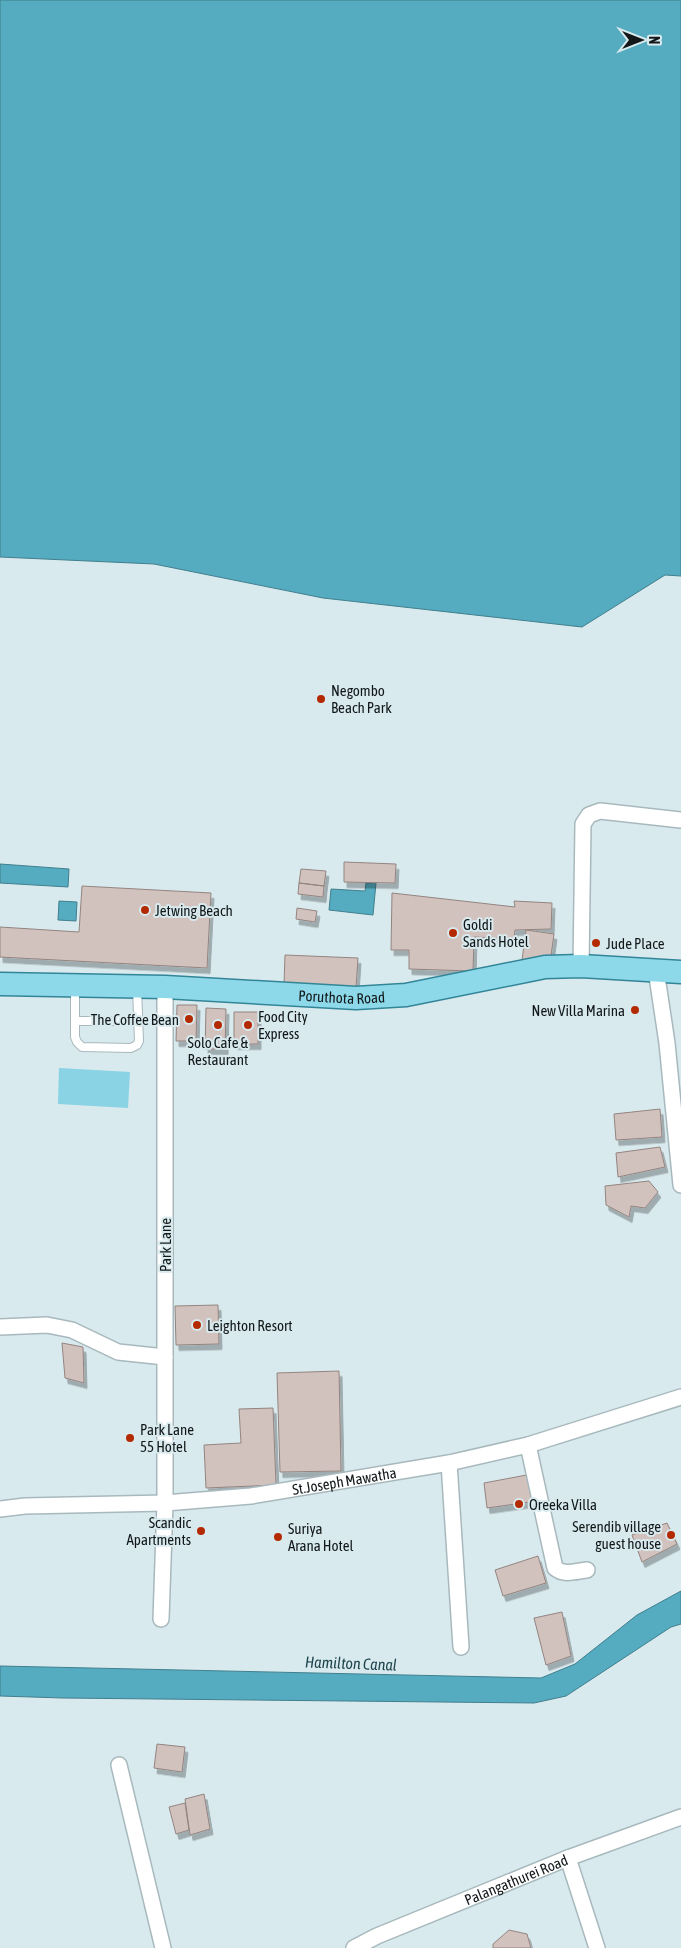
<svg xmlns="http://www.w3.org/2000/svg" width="681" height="1948" font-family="'Asap Condensed',sans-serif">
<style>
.green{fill:#89d3e5}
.water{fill:#55abbf;stroke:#417f8e}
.building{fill:#d2c2be;stroke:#938480;filter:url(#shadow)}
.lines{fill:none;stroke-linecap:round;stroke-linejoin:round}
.lane-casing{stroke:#a8b9bd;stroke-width:10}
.street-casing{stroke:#a8b9bd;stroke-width:18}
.primary-casing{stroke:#328597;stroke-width:25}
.lane{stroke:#fff;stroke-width:8}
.street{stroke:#fff;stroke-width:15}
.primary{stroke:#8ed9e9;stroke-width:22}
.poi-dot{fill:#b32900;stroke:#d9eaee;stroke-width:2}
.labels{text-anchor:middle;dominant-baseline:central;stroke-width:4;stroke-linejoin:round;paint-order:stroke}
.poi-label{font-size:15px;fill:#12181a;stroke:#d9eaee;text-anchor:start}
.street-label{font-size:15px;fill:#12181a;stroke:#d9eaee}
.water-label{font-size:16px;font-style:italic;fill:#1e464f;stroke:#d9eaee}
</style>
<defs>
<filter id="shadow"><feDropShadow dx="3" dy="5.5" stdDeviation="0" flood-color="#0004"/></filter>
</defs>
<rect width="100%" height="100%" fill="#d9eaee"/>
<!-- green -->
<path class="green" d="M 59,1068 L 130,1072 L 128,1108 L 58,1104 Z"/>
<!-- water -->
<path class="water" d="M 0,0 L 681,0 L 681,576 L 665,575 L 582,627 L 323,598 L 154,564 L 0,557 Z
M 0,864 L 69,869 L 68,887 L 0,883 Z
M 366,883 L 376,883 L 373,915 L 329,910 L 331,889 L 365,891 Z
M 59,901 L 77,902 L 76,921 L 58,920 Z
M 681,1591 L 681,1624 L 671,1627 L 566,1696 L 534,1703 L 63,1698 L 0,1696 L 0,1666 L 541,1678 L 575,1664 L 637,1615 Z"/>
<!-- building -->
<path class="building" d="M 344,862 L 396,864 L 395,883 L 344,882 Z
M 301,869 L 326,871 L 324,886 L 299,883 Z
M 299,883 L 324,886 L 323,897 L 298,894 Z
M 82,886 L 211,893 L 207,968 L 0,957 L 0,927 L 79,932 Z
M 392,893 L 515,907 L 514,901 L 552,903 L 551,929 L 515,930 L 514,939 L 474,937 L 473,971 L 409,969 L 409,950 L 391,950 Z
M 297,908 L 317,911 L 315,922 L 296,919 Z
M 526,930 L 554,934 L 550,963 L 522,960 Z
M 285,955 L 358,958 L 356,987 L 284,984 Z
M 177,1005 L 197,1005 L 196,1041 L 176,1041 Z
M 206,1008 L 226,1009 L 225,1049 L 205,1049 Z
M 234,1012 L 258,1012 L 258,1044 L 234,1044 Z
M 660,1109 L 662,1137 L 616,1140 L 614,1114 Z
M 660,1147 L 665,1167 L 618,1177 L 616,1153 Z
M 649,1181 L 658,1192 L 645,1208 L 631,1206 L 629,1217 L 606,1205 L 605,1186 Z
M 218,1305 L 219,1344 L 176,1345 L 175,1306 Z
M 62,1343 L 83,1347 L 84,1383 L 65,1378 Z
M 339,1371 L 341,1471 L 280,1472 L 277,1373 Z
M 273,1408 L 276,1485 L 206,1488 L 204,1445 L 241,1443 L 239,1409 Z
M 532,1474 L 537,1501 L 487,1508 L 484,1483 Z
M 667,1523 L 677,1544 L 642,1562 L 632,1535 Z
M 538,1556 L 546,1583 L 503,1596 L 495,1570 Z
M 562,1612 L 571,1656 L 546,1665 L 534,1618 Z
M 157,1744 L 185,1747 L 182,1772 L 154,1768 Z
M 204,1794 L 210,1829 L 190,1835 L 185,1799 Z
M 185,1803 L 189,1830 L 176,1834 L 169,1807 Z
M 509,1930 L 527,1934 L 531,1948 L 493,1948 L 493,1944 Z"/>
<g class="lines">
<defs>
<path id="lane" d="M 75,988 L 75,1037 L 77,1042 L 82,1047 L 131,1048 L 137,1045 L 139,1041 L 137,988
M 75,1021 L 138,1021"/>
<g id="street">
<path d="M 581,966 L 583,824 L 589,815 L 600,811 L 681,820"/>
<path d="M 656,970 L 667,1043 L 681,1185"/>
<path d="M 0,1327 L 47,1325 L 72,1330 L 118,1352 L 165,1357"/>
<path d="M 528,1445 L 555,1568 C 564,1576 576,1571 587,1570"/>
<path d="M 449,1463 L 461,1647"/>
<path id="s1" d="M 0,1509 L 25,1506 L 165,1503 L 251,1496 L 449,1463 L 528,1445 L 681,1397"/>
<path d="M 161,1619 L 165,1503 L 165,987"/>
<path d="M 119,1765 L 163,1948"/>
<path d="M 568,1858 L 597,1948"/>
<path id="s2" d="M 354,1948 L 377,1936 L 568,1858 L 681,1817"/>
</g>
<g id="primary">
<path id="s3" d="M 0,984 L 165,987 L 356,998 L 406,995 L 545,967 L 581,966 L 681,972"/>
</g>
</defs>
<!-- lane casing -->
<use href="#lane" class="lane-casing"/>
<!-- street casing -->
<use href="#street" class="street-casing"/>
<!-- primary casing -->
<use href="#primary" class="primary-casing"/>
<!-- lane -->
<use href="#lane" class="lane"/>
<!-- street -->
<use href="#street" class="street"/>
<!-- primary -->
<use href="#primary" class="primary"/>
</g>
<!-- markers -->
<g class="poi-dot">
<circle cx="321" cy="699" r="5"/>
<circle cx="145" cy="910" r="5"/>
<circle cx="453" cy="933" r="5"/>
<circle cx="596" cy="943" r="5"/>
<circle cx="635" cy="1010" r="5"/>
<circle cx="189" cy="1019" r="5"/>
<circle cx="218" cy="1025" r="5"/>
<circle cx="248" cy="1025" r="5"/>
<circle cx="197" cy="1325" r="5"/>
<circle cx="130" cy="1438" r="5"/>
<circle cx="519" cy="1504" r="5"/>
<circle cx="201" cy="1531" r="5"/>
<circle cx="671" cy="1535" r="5"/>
<circle cx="278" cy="1537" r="5"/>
</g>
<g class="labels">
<!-- poi labels -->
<g class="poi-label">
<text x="331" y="690">Negombo<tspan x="331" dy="17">Beach Park</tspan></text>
<text x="155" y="910">Jetwing Beach</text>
<text x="463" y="924">Goldi<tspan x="463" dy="17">Sands Hotel</tspan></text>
<text x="606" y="943">Jude Place</text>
<text x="625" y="1010" text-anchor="end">New Villa Marina</text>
<text x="258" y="1016">Food City<tspan x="258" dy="17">Express</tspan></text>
<text x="179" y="1019" text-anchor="end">The Coffee Bean</text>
<text x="218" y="1042" text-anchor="middle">Solo Cafe &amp;<tspan x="218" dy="17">Restaurant</tspan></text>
<text x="207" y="1325">Leighton Resort</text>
<text x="140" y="1429">Park Lane<tspan x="140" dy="17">55 Hotel</tspan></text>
<text x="529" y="1504">Oreeka Villa</text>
<text x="191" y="1522" text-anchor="end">Scandic<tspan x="191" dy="17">Apartments</tspan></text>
<text x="661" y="1526" text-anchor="end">Serendib village<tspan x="661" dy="17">guest house</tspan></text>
<text x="288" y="1528">Suriya<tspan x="288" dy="17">Arana Hotel</tspan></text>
</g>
<!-- street labels -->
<g class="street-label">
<text stroke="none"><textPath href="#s3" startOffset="342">Poruthota Road</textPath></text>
<text transform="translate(165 1245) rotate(-90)">Park Lane</text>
<text stroke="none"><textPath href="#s1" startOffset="346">St.Joseph Mawatha</textPath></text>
<text stroke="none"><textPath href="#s2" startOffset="176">Palangathurei Road</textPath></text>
</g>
<!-- water labels -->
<g class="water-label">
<text transform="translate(351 1663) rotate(2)">Hamilton Canal</text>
</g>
</g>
<!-- north arrow -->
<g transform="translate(641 40) rotate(90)" stroke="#d9eaee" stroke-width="4" paint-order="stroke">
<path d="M0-4L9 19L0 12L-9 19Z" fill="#12181a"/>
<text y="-8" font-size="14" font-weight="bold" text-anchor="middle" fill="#12181a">N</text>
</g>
</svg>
